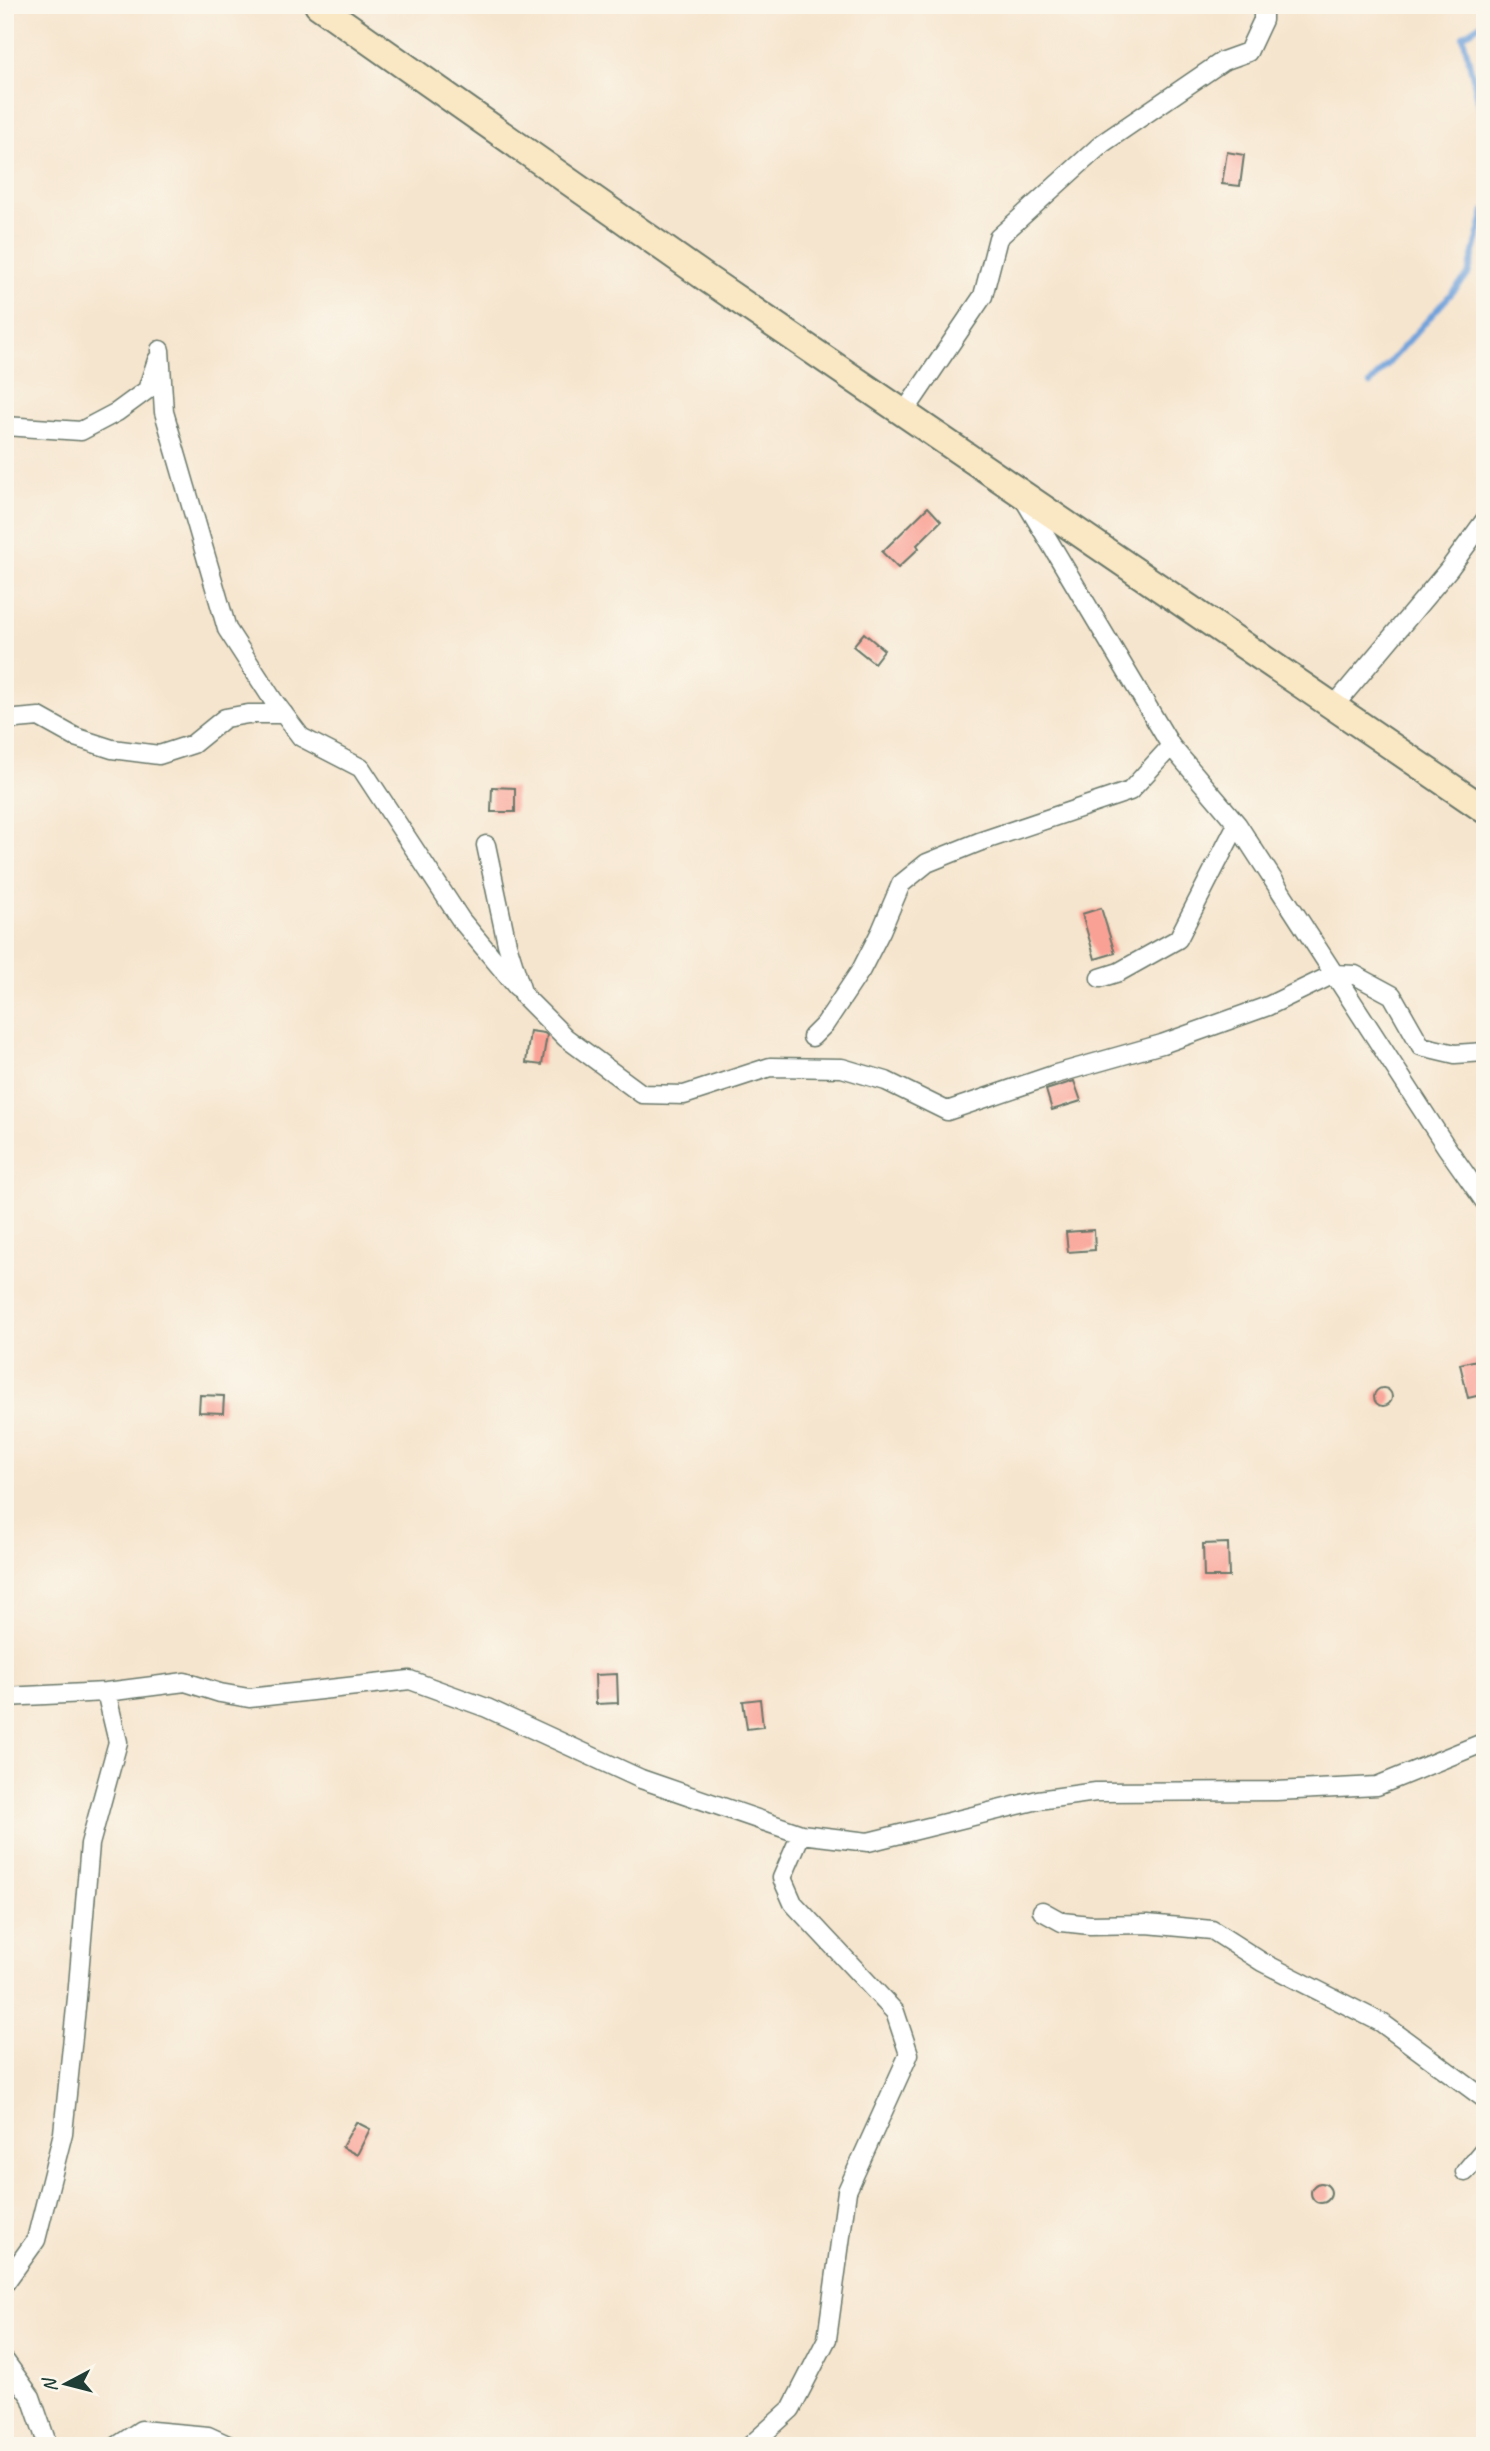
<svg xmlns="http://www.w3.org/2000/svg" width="1490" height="2451" font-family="Caveat,sans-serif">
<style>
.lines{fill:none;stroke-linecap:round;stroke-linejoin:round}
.stream{stroke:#6ea1da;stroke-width:6}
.building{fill:#faa195}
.street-casing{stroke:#6a786a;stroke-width:21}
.secondary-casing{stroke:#6a786a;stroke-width:30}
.street{stroke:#fff;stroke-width:18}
.secondary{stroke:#fae7c3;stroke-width:26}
</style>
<rect width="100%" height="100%" fill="#fbf7ec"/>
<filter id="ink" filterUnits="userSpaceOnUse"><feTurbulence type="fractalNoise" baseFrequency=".0143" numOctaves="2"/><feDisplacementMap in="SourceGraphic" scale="14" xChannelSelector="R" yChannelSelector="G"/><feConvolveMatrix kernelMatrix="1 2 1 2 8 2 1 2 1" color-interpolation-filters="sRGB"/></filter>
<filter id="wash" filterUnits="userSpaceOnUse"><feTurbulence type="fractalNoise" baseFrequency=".00686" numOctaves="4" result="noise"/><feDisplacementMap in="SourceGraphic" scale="28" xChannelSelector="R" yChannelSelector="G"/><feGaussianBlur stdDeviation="1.57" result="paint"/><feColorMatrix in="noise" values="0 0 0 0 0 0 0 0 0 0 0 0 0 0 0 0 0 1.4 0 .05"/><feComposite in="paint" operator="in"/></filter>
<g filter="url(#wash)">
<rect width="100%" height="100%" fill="#f6e5ce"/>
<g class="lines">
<!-- stream -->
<path class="stream" d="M 1485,21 L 1463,36 L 1485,129
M 1370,384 L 1468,275 L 1485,211"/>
</g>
<g id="blocks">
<!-- building -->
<path class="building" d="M 1227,152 L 1244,155 L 1240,186 L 1222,184 Z
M 928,507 L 941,521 L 917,545 L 919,548 L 898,568 L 882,552 Z
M 864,633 L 884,650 L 874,663 L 853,646 Z
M 492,787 L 515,788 L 515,812 L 491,812 Z
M 1101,908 L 1115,953 L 1095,959 L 1082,914 Z
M 530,1031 L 544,1033 L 547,1035 L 542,1065 L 526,1063 Z
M 1074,1081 L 1081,1101 L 1052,1110 L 1046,1090 Z
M 1094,1230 L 1095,1250 L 1068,1252 L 1066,1232 Z
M 1485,1358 L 1485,1394 L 1468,1398 L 1460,1364 Z
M1374 1397a9 9 0 1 1 18 0a9 9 0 1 1-18 0Z
M 200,1395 L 224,1396 L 223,1413 L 199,1412 Z
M 1228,1543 L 1229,1577 L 1204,1577 L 1203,1544 Z
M 617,1674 L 618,1703 L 596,1704 L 595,1675 Z
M 760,1699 L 763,1727 L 747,1729 L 743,1701 Z
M 356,2122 L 370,2129 L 357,2155 L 342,2147 Z
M1311 2193a10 10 0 1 1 20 0a10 10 0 1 1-20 0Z"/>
</g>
</g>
<g filter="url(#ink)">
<use href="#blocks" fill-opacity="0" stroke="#6a786a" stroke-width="2"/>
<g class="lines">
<defs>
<path id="street" d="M 160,350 L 164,412 L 227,629 L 273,700 L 301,737 L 361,768 L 461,920 L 517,987
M 903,414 L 983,296 L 998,238 L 1103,143 L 1223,61 L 1248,52 L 1263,20 L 1263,5
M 5,426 L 81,431 L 117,412 L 147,390 L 157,360
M 1025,501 L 1171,746 L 1237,824 L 1447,1148 L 1485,1202
M 1333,707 L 1449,569 L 1485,520
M 5,720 L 39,717 L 75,737 L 112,749 L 159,755 L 193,744 L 225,718 L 248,714 L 284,714
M 486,845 L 507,944 L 523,995 L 566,1038 L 642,1094 L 684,1095 L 770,1067 L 842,1068 L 886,1081 L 947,1111 L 1056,1074 L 1162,1044 L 1268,1006 L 1334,974 L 1355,975 L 1392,995 L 1421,1046 L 1455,1054 L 1485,1052
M 1100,978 L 1119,972 L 1178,939 L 1237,824
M 812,1037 L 825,1024 L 861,970 L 881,931 L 901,884 L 927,863 L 979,842 L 1130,791 L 1171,746
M 5,1697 L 106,1692 L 185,1682 L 220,1693 L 249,1698 L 410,1680 L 487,1708 L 641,1779 L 801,1834 L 868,1842 L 1038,1800 L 1096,1792 L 1276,1791 L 1377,1786 L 1485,1742
M 1042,1911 L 1062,1922 L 1090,1925 L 1147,1924 L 1212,1930 L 1262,1962 L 1382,2023 L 1485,2099
M 1465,2172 L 1485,2148
M 5,2283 L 36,2240 L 63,2133 L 77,1998 L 90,1844 L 118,1742 L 106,1692
M 5,2361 L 31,2397 L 48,2446
M 117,2446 L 141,2430 L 208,2436 L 230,2446
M 750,2446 L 791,2409 L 827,2339 L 847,2191 L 909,2054 L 895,2012 L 793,1903 L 782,1878 L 801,1834"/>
<path id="secondary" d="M 318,5 L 709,280 L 1485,810"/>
</defs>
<!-- street casing -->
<use href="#street" class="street-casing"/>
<!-- secondary casing -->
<use href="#secondary" class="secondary-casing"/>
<!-- street -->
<use href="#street" class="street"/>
<!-- secondary -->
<use href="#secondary" class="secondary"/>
</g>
</g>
<!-- margin -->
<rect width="1490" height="2451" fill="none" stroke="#fbf7ec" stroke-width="28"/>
<!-- north arrow -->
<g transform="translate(66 2384) rotate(263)" stroke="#fbf7ec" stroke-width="5" paint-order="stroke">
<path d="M0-5L12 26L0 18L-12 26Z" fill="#1f3d34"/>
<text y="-10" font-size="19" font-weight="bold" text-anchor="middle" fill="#1f3d34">N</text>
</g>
</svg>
